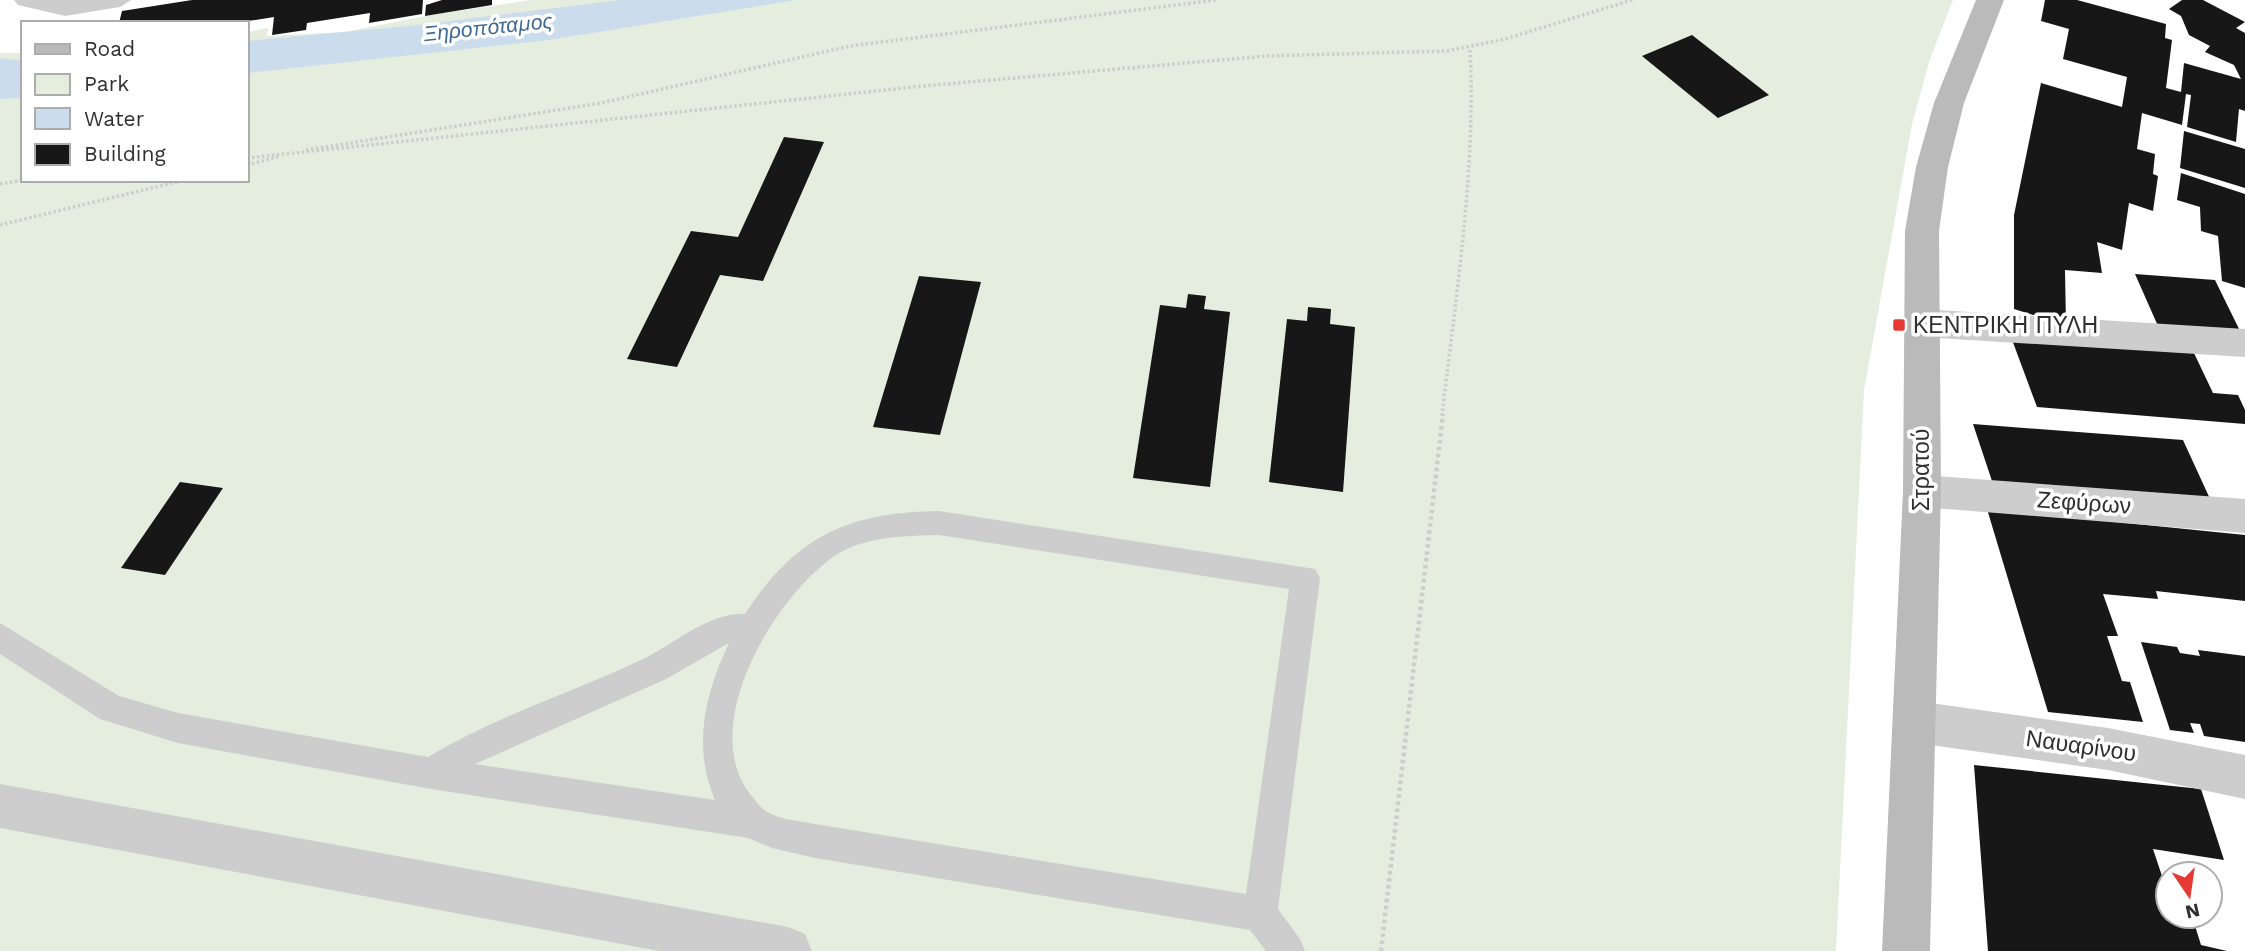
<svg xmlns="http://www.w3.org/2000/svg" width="2245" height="951" font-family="'Work Sans',sans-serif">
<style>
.green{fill:#e5edde}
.water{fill:#cbdced}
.building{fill:#171717}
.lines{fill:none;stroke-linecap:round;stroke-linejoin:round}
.path-far1{stroke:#cdcdcd;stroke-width:3.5;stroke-dasharray:2.5 2.5;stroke-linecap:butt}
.path{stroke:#cdcdcd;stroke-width:4.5;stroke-dasharray:3.5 3.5;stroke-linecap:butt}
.lane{fill:#cdcdcd;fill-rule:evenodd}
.street{fill:#cdcdcd;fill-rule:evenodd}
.secondary{fill:#bababa;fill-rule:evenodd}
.poi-dot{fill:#e53a34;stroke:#fff;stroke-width:2.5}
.labels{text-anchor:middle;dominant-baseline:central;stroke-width:7;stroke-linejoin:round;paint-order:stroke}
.far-water-label{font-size:21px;font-style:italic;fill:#3d6993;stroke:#fff}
.poi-label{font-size:23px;fill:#303030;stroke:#fff;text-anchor:start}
.street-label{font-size:23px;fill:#303030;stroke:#fff}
</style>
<rect width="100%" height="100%" fill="#fff"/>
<!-- green -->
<path class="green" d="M 532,0 L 1953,0 L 1930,59 L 1912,124 L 1864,390 L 1836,951 L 0,951 L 0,53 L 23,53 L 23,180 L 247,180 L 247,32 L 268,28 L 267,36 L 345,32 L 425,16 Z"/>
<!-- water -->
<path class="water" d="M 620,0 L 796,0 L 549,40 L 247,73 L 247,41 L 408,26 Z
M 0,58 L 23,61 L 23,98 L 0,99 Z"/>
<!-- building -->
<path class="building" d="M 192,0 L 423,0 L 422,14 L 369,23 L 370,13 L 307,23 L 306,30 L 272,35 L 274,17 L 236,23 L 119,23 L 122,11 Z
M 442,0 L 492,0 L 492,5 L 425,16 L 426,5 Z
M 2045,0 L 2077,0 L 2166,24 L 2165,38 L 2172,40 L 2166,88 L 2181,92 L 2184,63 L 2241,79 L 2234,65 L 2205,52 L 2210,46 L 2189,35 L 2181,16 L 2169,9 L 2182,0 L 2203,0 L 2245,22 L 2236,28 L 2245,33 L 2245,111 L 2239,109 L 2236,142 L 2187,127 L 2191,95 L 2186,94 L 2182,125 L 2142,113 L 2137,149 L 2155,154 L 2153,174 L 2158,176 L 2153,211 L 2129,203 L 2122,250 L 2097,242 L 2102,273 L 2065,270 L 2066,325 L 2014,309 L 2014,215 L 2041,83 L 2122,107 L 2127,77 L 2063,59 L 2069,29 L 2041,21 Z
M 1692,35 L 1769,95 L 1718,118 L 1642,56 Z
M 2184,131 L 2245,149 L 2245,188 L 2180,168 Z
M 784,137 L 824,142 L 763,281 L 720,275 L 677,367 L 627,359 L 691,231 L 738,237 Z
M 2181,173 L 2245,194 L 2245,288 L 2222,281 L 2218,236 L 2201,231 L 2200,207 L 2177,200 Z
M 2135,274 L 2215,280 L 2241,333 L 2158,326 Z
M 919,276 L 981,282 L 940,435 L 873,427 Z
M 1188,294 L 1206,296 L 1204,309 L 1230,312 L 1210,487 L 1133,478 L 1160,305 L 1186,308 Z
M 1308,307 L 1331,309 L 1330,324 L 1355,327 L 1343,492 L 1269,482 L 1287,319 L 1307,321 Z
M 2011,337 L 2193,351 L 2213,393 L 2238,395 L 2245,410 L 2245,424 L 2037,407 Z
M 1973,424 L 2183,440 L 2211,501 L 1993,484 Z
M 180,482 L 223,488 L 165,575 L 121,568 Z
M 1987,509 L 2245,535 L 2245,601 L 2156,591 L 2158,599 L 2103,594 L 2118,636 L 2107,636 L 2122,681 L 2130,682 L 2143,722 L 2048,712 Z
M 2141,642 L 2177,647 L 2180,653 L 2200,656 L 2198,650 L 2245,656 L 2245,742 L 2204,736 L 2200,724 L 2190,723 L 2194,733 L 2170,730 Z
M 1974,765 L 2201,789 L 2224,860 L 2153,849 L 2168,894 L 2168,916 L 2192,916 L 2201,945 L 2227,951 L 1988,951 Z"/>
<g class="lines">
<!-- path-far1 -->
<path class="path-far1" d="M 306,150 L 601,103 L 850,46 L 1216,0
M 247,158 L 923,86 L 1266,56 L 1447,51 L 1505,39 L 1632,0
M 247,165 L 278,157
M 0,184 L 23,180
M 0,225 L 185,180
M 1442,416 C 1456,294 1476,172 1470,48"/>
<!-- path -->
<path class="path" d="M 1381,951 L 1443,414"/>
<!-- lane -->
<path class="lane" d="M 14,0 L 131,0 L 120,7 L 65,16 L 18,5 Z
M 939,511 L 1315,569 L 1320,578 L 1278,909 L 1300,939 L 1305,951 L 1266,951 L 1250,930 L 815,858 L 772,848 L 748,838 L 431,789 L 178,743 L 100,719 L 0,654 L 0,623 L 119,696 L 178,713 L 428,757 C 496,716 572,693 643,659 C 674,644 709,612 745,614 C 795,537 848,512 939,511 ZM 939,535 L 1289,589 L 1246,894 L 815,824 C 800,821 782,820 769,813 C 761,809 756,801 750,794 C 697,725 775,596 836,555 C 865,536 906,536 939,535 ZM 729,643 C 705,694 692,746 715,800 L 475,764 L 666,679 Z"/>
<!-- street -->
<path class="street" d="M 1921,309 L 2245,329 L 2245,357 L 1921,337 L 1908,333 L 1903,323 L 1908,313 Z
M 1922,475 L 2245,499 L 2245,533 L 1922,507 L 1908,503 L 1903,491 L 1908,479 Z
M 1916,701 L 2108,728 L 2245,755 L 2245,799 L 2108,770 L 1916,743 L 1901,737 L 1894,722 L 1901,707 Z
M 0,784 L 788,927 L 805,934 L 812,951 L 659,951 L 0,828 Z"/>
<!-- secondary -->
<path class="secondary" d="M 1976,0 L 2004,0 L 1964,103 L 1948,167 L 1939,231 L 1941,491 L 1930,951 L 1882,951 L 1903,491 L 1905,231 L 1916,167 L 1934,103 Z"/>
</g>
<!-- markers -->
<rect class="poi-dot" x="1892" y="318" width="14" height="14" rx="3.5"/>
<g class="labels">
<!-- far-water labels -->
<g class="far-water-label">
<text transform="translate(488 27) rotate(-6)">Ξηροπόταμος</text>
</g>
<!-- poi labels -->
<g class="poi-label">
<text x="1913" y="325">ΚΕΝΤΡΙΚΗ ΠΥΛΗ</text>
</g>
<!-- street labels -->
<g class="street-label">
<text transform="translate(1921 470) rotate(-90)">Στρατού</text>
<text transform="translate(2084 503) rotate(4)">Ζεφύρων</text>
<text transform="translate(2081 746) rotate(8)">Ναυαρίνου</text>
</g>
</g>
<!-- legend -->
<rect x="21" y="21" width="228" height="161" fill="#ffffff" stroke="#acacac" stroke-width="2"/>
<rect x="35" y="44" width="35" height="10" fill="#bababa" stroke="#acacac" stroke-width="2"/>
<text x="84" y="56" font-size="21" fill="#303030">Road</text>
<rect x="35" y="74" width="35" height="21" fill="#e5edde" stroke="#acacac" stroke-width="2"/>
<text x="84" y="91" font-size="21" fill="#303030">Park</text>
<rect x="35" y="108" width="35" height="21" fill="#cbdced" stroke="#acacac" stroke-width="2"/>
<text x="84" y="126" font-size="21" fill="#303030">Water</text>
<rect x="35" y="144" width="35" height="21" fill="#171717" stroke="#acacac" stroke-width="2"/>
<text x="84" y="161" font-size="21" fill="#303030">Building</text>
<!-- north arrow -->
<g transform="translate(2189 895) rotate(167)"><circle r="33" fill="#ffffff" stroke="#acacac" stroke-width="2"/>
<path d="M0-5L12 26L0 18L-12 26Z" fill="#e53a34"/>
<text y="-10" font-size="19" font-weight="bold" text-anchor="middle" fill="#303030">N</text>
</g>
</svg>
